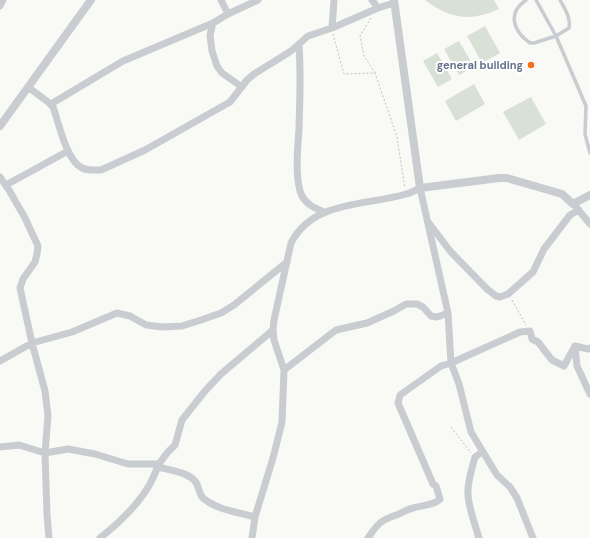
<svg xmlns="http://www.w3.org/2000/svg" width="590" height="538" font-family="'DM Sans',sans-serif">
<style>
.green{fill:#d9e1d7}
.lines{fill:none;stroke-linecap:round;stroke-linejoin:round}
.path{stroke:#c0c2c5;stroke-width:1;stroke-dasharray:2 2;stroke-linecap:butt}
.service{stroke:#c9ccd0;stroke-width:3.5}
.minor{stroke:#c9ccd0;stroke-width:7}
.tertiary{stroke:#c9ccd0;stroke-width:8}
.poi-dot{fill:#f4701b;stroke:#fff;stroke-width:1.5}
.labels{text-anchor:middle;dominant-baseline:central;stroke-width:4;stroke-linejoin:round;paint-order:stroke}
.poi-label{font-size:11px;font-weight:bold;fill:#65748a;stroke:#fff;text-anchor:end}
</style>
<rect width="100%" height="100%" fill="#f9f9f6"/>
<!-- green -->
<path class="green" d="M 425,0 L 494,0 L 499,9 C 470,22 450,19 425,0 Z
M 485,26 L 500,53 L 482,63 L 467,36 Z
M 459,41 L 474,67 L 459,75 L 444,49 Z
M 437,53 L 452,79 L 438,87 L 423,61 Z
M 474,84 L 485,104 L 456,121 L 445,101 Z
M 531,97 L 546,124 L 519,140 L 503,112 Z"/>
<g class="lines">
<!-- path -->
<path class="path" d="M 371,18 L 360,36 L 364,56 L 375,73
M 333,34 L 344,74 L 375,73 L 397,137 L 405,188
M 512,300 L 526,325
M 451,427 L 471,453"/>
<!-- service -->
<path class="service" d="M 526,0 C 507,13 513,31 530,43 L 534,43 L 556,36 L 586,106 L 585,134 L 590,153
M 536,0 L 556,36 L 569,28 C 571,18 565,9 560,0"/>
<!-- minor -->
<path class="minor" d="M 372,0 L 378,8
M 0,6 L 3,0
M 228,14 L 258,0
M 213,23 L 228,14 L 221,0
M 332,28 L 334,0
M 299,45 C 301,73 300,100 299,128 C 298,146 294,179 302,196 C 307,205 315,208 324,212
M 28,87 L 48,102 L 53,107 C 59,123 66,160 82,168 C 88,171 95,170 101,170 L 145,150 L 230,102 L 247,80 L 254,74 L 291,51 L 308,36 L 332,28 L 378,8 L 394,3
M 51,104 L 123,61 L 213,23 L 210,35 L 212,51 L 217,66 L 222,73 L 242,87
M 0,177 L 9,190 L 25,218 L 38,246 L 37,254 L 35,262 L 23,279 L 20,288 L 32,343 L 45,391 L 48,416 L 45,453 L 47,515 L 49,538
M 6,185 L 68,151
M 576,207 L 590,224
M 429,223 L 450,251 L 487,289 L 496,296 L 500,297 L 508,294 L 533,272 L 544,249 L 570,215 L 579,210
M 575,346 L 577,366 L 590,394
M 0,361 L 32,343 L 72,332 L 117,313 L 130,316 L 146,325 L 162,327 L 182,326 L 201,320 L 221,313 L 234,305 L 287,262
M 284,370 L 336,330 L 367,323 L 394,311 L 406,304 L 417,304 L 423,307 L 431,316 L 437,317 L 448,313
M 0,447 L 19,445 L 45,453 L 68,449 L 95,454 L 128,464 L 159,464 L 167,453 L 175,445 L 182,420 L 205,391 L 221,374 L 273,330
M 158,467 C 169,470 187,472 195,481 C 199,486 199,494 203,498 C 217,510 238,512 255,517
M 100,538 C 119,523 138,505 150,484 C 153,478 156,471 159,464
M 252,538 L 255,517 L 273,458 L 282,422 L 284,370 L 274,340 L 273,330 L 274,320 L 291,243 C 313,200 366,206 406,194 C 411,193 415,190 420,188 L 448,313 L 451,363 L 459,384 L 471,432 L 497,475 L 510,487 L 517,498 L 533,538
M 368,538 C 378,523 381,520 399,514 C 404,512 408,509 413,508 C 422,505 433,506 440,499 L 436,486 L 433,484 L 398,403 L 400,395 L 441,366 L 451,363 L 520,332 L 530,331 L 532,339 L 538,342 L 552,360 L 564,366 L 575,346 L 588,349 L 590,348
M 479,538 C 475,524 469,509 468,495 C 467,482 472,469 475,457 L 482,452"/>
<!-- tertiary -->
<path class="tertiary" d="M 394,0 L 420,188 L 499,178 L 507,178 L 562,194 L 573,204 L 590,195
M 0,126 L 91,0"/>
</g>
<!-- markers -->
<circle class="poi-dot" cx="531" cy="65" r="4"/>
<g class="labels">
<!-- poi labels -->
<g class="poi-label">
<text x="523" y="65">general building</text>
</g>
</g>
</svg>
